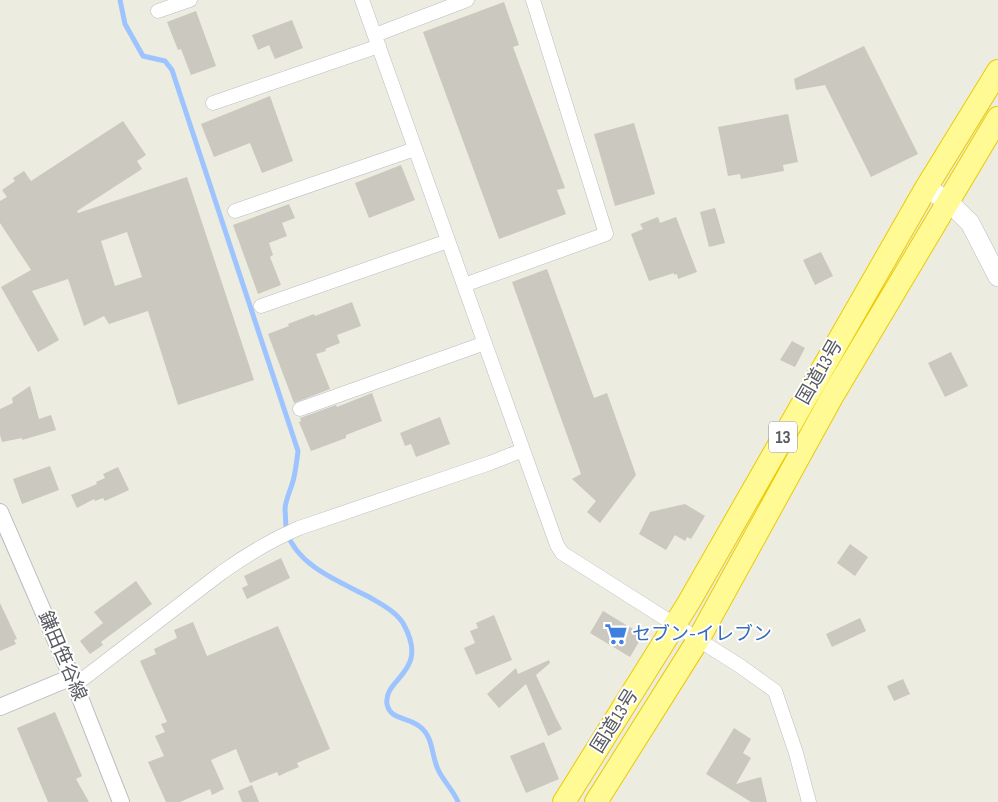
<svg xmlns="http://www.w3.org/2000/svg" width="998" height="802" font-family="'Sofia Sans Condensed','Noto Sans JP',sans-serif">
<style>
.lines{fill:none;stroke-linecap:round;stroke-linejoin:round}
.stream{stroke:#9ec4ff;stroke-width:5}
.building{fill:#cac8bf;fill-rule:evenodd}
.minor-casing{stroke:#bbbcc3;stroke-width:15}
.tertiary-casing{stroke:#bbbcc3;stroke-width:18}
.secondary-casing{stroke:#bbbdc5;stroke-width:20}
.trunk-casing{stroke:#edca00;stroke-width:24}
.minor{stroke:#fff;stroke-width:14}
.tertiary{stroke:#fff;stroke-width:16}
.secondary{stroke:#fff;stroke-width:19}
.trunk{stroke:#fffa94;stroke-width:22}
.labels{text-anchor:middle;dominant-baseline:central;stroke-width:4;stroke-linejoin:round;paint-order:stroke}
.shield{fill:#fff;stroke:#8b8c91;stroke-width:1}
.shield-label{font-size:18px;font-weight:bold;fill:#595b62}
.street-label{font-size:19px;fill:#595b62;stroke:#fff}
.shop-label{font-size:19px;fill:#366cbe;stroke:#fff;text-anchor:start}
</style>
<rect width="100%" height="100%" fill="#edece0"/>
<g class="lines">
<!-- stream -->
<path class="stream" d="M 120,0 L 125,24 L 143,56 L 165,61 L 172,70 L 298,451 C 297,459 296,468 294,477 C 292,488 285,499 285,510 C 286,517 285,526 287,533 C 299,567 339,581 369,597 C 381,604 397,612 404,625 C 430,673 383,678 387,704 C 390,720 408,717 419,726 C 433,736 431,752 437,767 C 441,779 453,789 458,802"/>
</g>
<!-- building -->
<path class="building" d="M 504,2 L 519,45 L 513,47 L 565,188 L 557,190 L 566,214 L 499,239 L 423,32 Z
M 196,11 L 216,66 L 191,75 L 181,49 L 178,50 L 167,22 Z
M 292,20 L 303,48 L 275,59 L 269,45 L 258,50 L 252,35 Z
M 864,46 L 918,154 L 871,177 L 825,85 L 796,90 L 794,79 Z
M 270,96 L 293,161 L 262,173 L 250,143 L 214,157 L 201,124 Z
M 788,114 L 798,162 L 783,165 L 784,171 L 741,179 L 740,174 L 728,176 L 718,127 Z
M 123,121 L 146,155 L 137,161 L 142,169 L 77,211 L 78,213 L 187,177 L 254,380 L 178,405 L 148,311 L 109,324 L 104,316 L 84,326 L 68,279 L 32,291 L 59,340 L 38,352 L 1,287 L 31,270 L 0,223 L 0,201 L 7,197 L 2,190 L 15,181 L 13,178 L 24,171 L 31,181 ZM 127,232 L 142,277 L 115,286 L 101,241 Z
M 634,123 L 655,194 L 615,206 L 594,134 Z
M 401,165 L 415,200 L 369,218 L 355,183 Z
M 289,204 L 295,218 L 282,223 L 287,236 L 269,243 L 273,255 L 270,257 L 281,285 L 258,294 L 233,225 Z
M 715,208 L 725,243 L 709,247 L 700,212 Z
M 658,217 L 660,223 L 676,217 L 697,272 L 678,279 L 677,274 L 674,275 L 674,273 L 649,281 L 631,234 L 643,229 L 640,224 Z
M 821,252 L 833,276 L 815,285 L 803,260 Z
M 547,269 L 594,398 L 607,393 L 636,475 L 600,523 L 587,512 L 596,501 L 572,479 L 581,474 L 512,282 Z
M 352,302 L 361,326 L 337,335 L 340,343 L 325,349 L 326,351 L 316,354 L 330,389 L 294,403 L 268,334 L 289,326 L 288,324 L 314,314 L 315,316 Z
M 792,341 L 805,348 L 795,367 L 780,360 Z
M 951,352 L 968,386 L 945,397 L 928,363 Z
M 30,386 L 39,419 L 51,415 L 56,430 L 22,440 L 22,438 L 2,442 L 0,435 L 0,409 L 13,403 L 12,398 Z
M 372,393 L 382,421 L 346,435 L 346,438 L 311,451 L 299,422 L 301,421 L 300,418 L 336,405 L 337,407 Z
M 440,417 L 450,444 L 416,457 L 411,444 L 405,446 L 400,433 Z
M 50,466 L 59,490 L 22,504 L 13,479 Z
M 118,467 L 129,490 L 105,501 L 103,498 L 95,501 L 94,499 L 77,508 L 71,495 L 97,484 L 96,482 L 105,478 L 103,474 Z
M 685,504 L 705,516 L 691,539 L 687,537 L 685,541 L 675,535 L 666,550 L 639,534 L 650,512 Z
M 850,544 L 868,557 L 855,576 L 837,563 Z
M 281,558 L 290,578 L 247,599 L 242,588 L 248,585 L 244,576 Z
M 136,581 L 152,604 L 101,642 L 103,645 L 90,654 L 80,641 L 103,623 L 94,612 Z
M 0,603 L 17,639 L 14,640 L 16,644 L 0,651 Z
M 603,611 L 643,635 L 630,657 L 590,633 Z
M 494,615 L 512,660 L 476,675 L 464,648 L 475,643 L 470,631 L 478,628 L 476,623 Z
M 860,618 L 866,631 L 832,647 L 826,634 Z
M 193,622 L 207,656 L 278,626 L 330,749 L 297,763 L 299,767 L 285,773 L 279,776 L 277,772 L 250,783 L 236,749 L 211,760 L 224,789 L 212,795 L 210,789 L 180,802 L 166,802 L 148,762 L 164,756 L 155,736 L 165,732 L 161,724 L 167,722 L 140,661 L 156,654 L 154,649 L 177,638 L 174,630 Z
M 549,660 L 550,663 L 536,675 L 556,718 L 562,729 L 548,736 L 526,684 L 499,708 L 487,694 L 516,668 L 518,674 Z
M 903,679 L 910,694 L 894,701 L 887,686 Z
M 55,712 L 82,776 L 76,779 L 89,802 L 48,802 L 17,728 Z
M 734,728 L 751,739 L 743,753 L 751,758 L 736,784 L 761,777 L 767,802 L 751,802 L 706,774 Z
M 544,742 L 559,779 L 526,793 L 510,756 Z
M 252,785 L 259,802 L 242,802 L 238,791 Z"/>
<g class="lines">
<defs>
<path id="minor" d="M 362,0 L 557,545 L 562,553 L 740,666 L 775,691 L 796,753 L 809,802
M 158,11 L 190,0
M 375,35 L 467,0
M 213,103 L 379,46
M 235,211 L 415,149
M 464,285 L 606,234 L 533,0
M 261,306 L 448,241
M 300,409 L 485,343
M 75,685 L 221,573 C 246,555 271,540 299,528 L 490,463 L 523,450"/>
<path id="tertiary" d="M 0,512 L 75,685 L 121,802
M 0,707 L 72,677"/>
<path id="secondary" d="M 926,188 L 948,201 L 970,223 L 998,277"/>
<path id="trunk" d="M 564,802 L 689,602 L 926,188 L 998,71
M 596,802 L 698,640 L 833,395 L 998,118"/>
</defs>
<!-- minor casing -->
<use href="#minor" class="minor-casing"/>
<!-- tertiary casing -->
<use href="#tertiary" class="tertiary-casing"/>
<!-- secondary casing -->
<use href="#secondary" class="secondary-casing"/>
<!-- trunk casing -->
<use href="#trunk" class="trunk-casing"/>
<!-- minor -->
<use href="#minor" class="minor"/>
<!-- tertiary -->
<use href="#tertiary" class="tertiary"/>
<!-- secondary -->
<use href="#secondary" class="secondary"/>
<!-- trunk -->
<use href="#trunk" class="trunk"/>
</g>
<!-- icons -->
<defs>
<symbol id="supermarket-bare" viewBox="-9 -9 18 18"><path d="M-6-5.5h2.5l.6 2H6L4.5 2H-2.5L-4.4-4H-6ZM-1.5 3.2a1.3 1.3 0 1 0 .1 0ZM3 3.2a1.3 1.3 0 1 0 .1 0Z" fill="#3f7fe0" stroke="#fff" stroke-width="2.5" paint-order="stroke"/></symbol>
</defs>
<g fill-rule="evenodd">
<use href="#supermarket-bare" x="600" y="618" width="32" height="32"/>
</g>
<g class="labels">
<!-- shield labels -->
<rect class="shield" x="769" y="421.5" width="28" height="31" rx="4"/>
<g class="shield-label">
<text x="783" y="437">13</text>
</g>
<!-- street labels -->
<g class="street-label">
<text transform="translate(820 372) rotate(-60)">国道13号</text>
<text transform="translate(62 656) rotate(67)">鎌田笹谷線</text>
<text transform="translate(615 721) rotate(-58)">国道13号</text>
</g>
<!-- shop labels -->
<g class="shop-label">
<text x="632" y="634">セブン-イレブン</text>
</g>
</g>
</svg>
